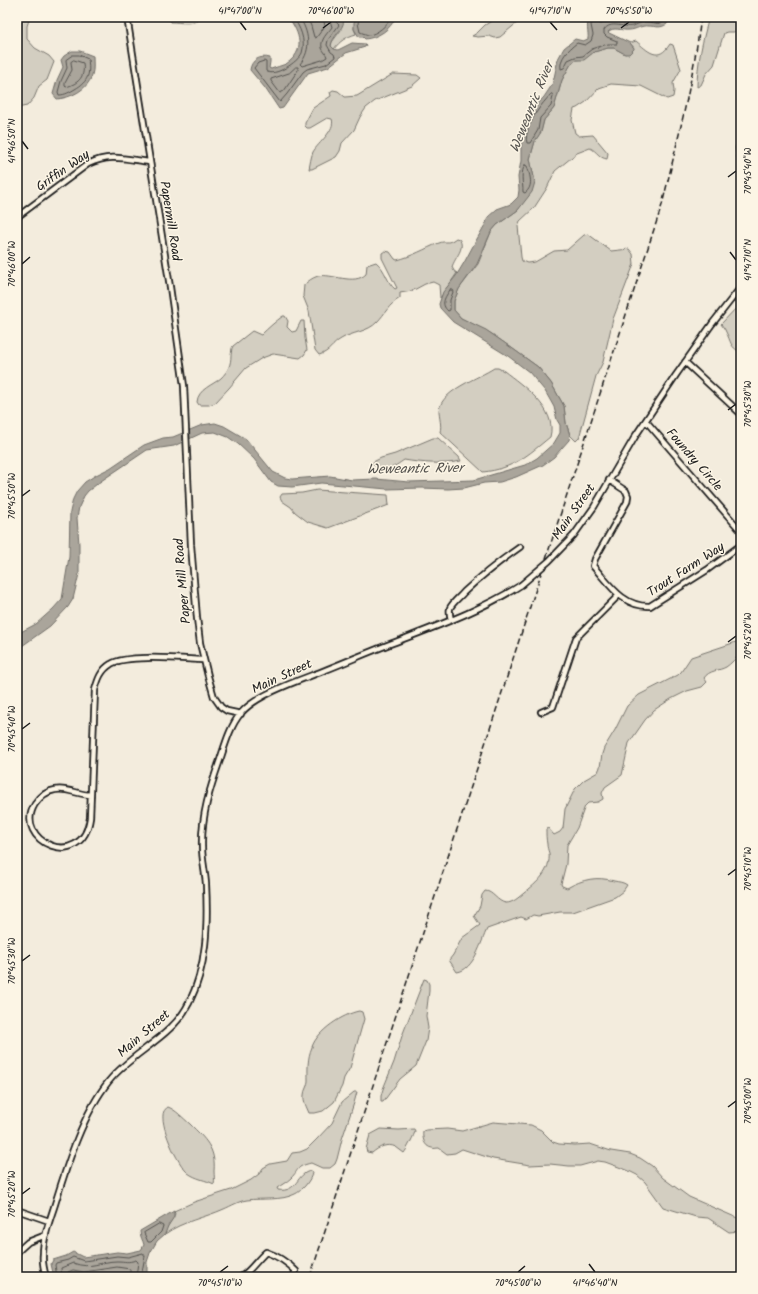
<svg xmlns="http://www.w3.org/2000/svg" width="758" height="1294" font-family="Kalam,sans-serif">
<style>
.green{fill:#d3cec1;stroke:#78756e}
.water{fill:#aaa59b;stroke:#716e68}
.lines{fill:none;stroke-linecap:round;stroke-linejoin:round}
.shore{stroke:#55534f;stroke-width:1}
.street-casing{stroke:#1c1c1c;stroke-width:8}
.street{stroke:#fcf5e5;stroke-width:4.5}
.rail{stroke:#1c1c1c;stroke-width:1.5;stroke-dasharray:6 3;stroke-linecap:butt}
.street-bridge-casing{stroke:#1c1c1c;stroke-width:8;stroke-linecap:butt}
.street-bridge{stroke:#fcf5e5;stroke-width:4.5}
.ticks{fill:none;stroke:#1c1c1c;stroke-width:1.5}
.labels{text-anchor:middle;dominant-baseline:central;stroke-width:3;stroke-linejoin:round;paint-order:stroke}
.street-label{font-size:13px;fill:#1c1c1c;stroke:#fcf5e5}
.water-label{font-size:14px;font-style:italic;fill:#55534f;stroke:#fcf5e5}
.neatline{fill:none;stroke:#1c1c1c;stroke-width:1.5}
.ticks-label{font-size:10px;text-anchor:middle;fill:#1c1c1c}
</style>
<rect width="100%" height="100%" fill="#f3ecdd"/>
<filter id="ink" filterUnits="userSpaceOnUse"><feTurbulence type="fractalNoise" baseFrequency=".025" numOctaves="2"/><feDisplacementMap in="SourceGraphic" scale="8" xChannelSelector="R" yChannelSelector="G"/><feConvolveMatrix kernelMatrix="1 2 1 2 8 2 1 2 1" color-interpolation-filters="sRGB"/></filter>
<g filter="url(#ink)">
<!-- green -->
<path class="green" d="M 17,17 L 30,17 L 27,26 L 27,39 L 35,48 L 49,56 L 54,62 L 47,80 L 39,86 L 34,98 L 27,106 L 17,108 Z
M 171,17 L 201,17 C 196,26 180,22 171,22 L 168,18 Z
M 336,17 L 358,17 L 355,20 L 354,29 L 356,34 C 346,37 340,41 334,49 L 331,46 L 332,42 L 341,30 L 338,19 Z
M 498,17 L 524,17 L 500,37 L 495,38 L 489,36 L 478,37 L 472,36 L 477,33 L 485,25 Z
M 709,17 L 741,17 L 741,25 L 734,32 L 727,32 L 724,33 L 714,65 L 706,74 L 701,85 L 697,87 C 697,64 703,39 709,17 Z
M 636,41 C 648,51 658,63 670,44 L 673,45 L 681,69 L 673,83 L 674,91 L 673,97 L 667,99 L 641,86 L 611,84 L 599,88 L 586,102 L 577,108 L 574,109 L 572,120 L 575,133 L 579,136 L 593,135 L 608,153 L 607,159 C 599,158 597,151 590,148 L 577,153 L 555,171 L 547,188 L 534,208 L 520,221 L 518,226 L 521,257 L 522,261 L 527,263 L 535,262 L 554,251 L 567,250 L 584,235 L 588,234 L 611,251 L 629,249 L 633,254 L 634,264 L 613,319 L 603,362 L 596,376 L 579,438 L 576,441 L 570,435 L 566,423 L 564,406 L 551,383 L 538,367 L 492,334 L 461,318 L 454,310 L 454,301 L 459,289 L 478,264 L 491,232 L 497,225 L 518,210 L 535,182 L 530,159 L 535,141 L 541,132 L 544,120 L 554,108 L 562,80 L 571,64 L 576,60 L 584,59 L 594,52 L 608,48 L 614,48 L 625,54 L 634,48 L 630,43 Z
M 393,74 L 417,75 L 421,78 L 412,86 L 375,101 L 366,108 L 360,117 L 354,130 L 342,143 L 340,151 L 336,157 L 312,169 L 309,169 C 310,164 311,157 313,152 C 318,143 336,130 332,119 L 327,118 L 310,128 L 307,128 L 305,126 L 305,123 L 313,108 L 331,96 L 330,92 L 333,90 L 338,91 L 345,97 L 357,96 Z
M 456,238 L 459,239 C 466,248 455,257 452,267 L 454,271 L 457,273 L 440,298 L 439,285 L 433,282 L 425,284 L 412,291 L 400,293 L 400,298 C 387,306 386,313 377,322 C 368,332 352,332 341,339 C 332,344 330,352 319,355 L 315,350 L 309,311 L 303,296 L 304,285 C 308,281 312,278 318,276 C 332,273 354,286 366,274 L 367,265 L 376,262 C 386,270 387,283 395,289 L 397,288 L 382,258 L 382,253 L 385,251 L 390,252 L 395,259 L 397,260 C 413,256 424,249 439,243 C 447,240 447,245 456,238 Z
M 738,306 L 741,308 L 741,352 C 730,348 731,341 726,332 C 725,329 723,327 721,324 Z
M 283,316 L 285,316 L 288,321 L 287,327 L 292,332 L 296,331 L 301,321 L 304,321 L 305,338 L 307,350 L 304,355 L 300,358 L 273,354 L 262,358 L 246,368 L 229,388 L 215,403 L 209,405 L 199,405 L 197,402 C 198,389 213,385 221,378 C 228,371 231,365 231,355 C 232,351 231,349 233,346 L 252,331 L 261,335 C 268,328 276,321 283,316 Z
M 494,368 L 498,368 L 504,371 C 522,385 558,409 550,437 C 528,455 513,469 483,472 L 440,432 C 442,425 439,418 439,410 C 442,390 479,378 494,368 Z
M 433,438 L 438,438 L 459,457 L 461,461 C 443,465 422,463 404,460 C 394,467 385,474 373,464 L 373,462 L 381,458 L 395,454 Z
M 317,490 L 388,495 L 389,505 L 328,528 L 308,522 L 295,512 L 291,507 L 282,501 L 280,497 L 282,494 L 302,493 Z
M 736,642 L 741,642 L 741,654 C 735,658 731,664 726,667 C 719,671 709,670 704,678 L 707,682 L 702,687 L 687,691 L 671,699 L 654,710 L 645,720 L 629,743 L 622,775 L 605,787 L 602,793 L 603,799 L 598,802 L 588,803 L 585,806 L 577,828 L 567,845 L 566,864 L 561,884 L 562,886 L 567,888 C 583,879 597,876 614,881 C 619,882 623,882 627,885 L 623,891 L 615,897 L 573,912 L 560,912 L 538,916 L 533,915 L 526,919 L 521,917 L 487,929 C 481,942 474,970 457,972 L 449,960 L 453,955 L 462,938 L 480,925 L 474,916 L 480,906 L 482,895 L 485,891 C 493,891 497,902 506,903 C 513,903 519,897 524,893 C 537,883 551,871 549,853 C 548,850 547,847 547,844 C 546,839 546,834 546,829 L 548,828 L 554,835 L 560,832 L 563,828 L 565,809 L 575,789 L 584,780 L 598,772 L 600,767 L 602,754 L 604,748 L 615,730 L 627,706 L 639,695 L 678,675 L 681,672 L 691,657 Z
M 424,979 L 427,980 L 429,984 L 429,991 L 426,1016 L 428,1028 L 426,1041 L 416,1066 L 400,1079 L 383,1102 L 381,1102 L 381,1096 L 383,1089 L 394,1062 L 402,1036 Z
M 359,1011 L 362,1012 L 364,1019 L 350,1068 L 344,1078 L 342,1086 L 334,1102 L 323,1111 L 315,1113 L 309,1113 C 307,1108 303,1101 304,1095 C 304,1090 308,1086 308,1081 C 308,1069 307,1059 312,1047 C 317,1031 343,1014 359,1011 Z
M 354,1092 L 357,1092 L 354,1103 L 342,1139 L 337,1159 L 335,1164 L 330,1168 L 322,1168 L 311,1163 C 295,1167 300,1169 291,1178 C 287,1182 281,1185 277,1188 L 278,1190 C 298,1193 296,1173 311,1171 L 312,1173 C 311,1180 302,1191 295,1194 C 282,1201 261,1198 247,1200 C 239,1201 231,1206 224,1209 C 204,1218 183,1221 165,1234 L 165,1231 L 175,1214 L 174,1211 L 194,1202 L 231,1190 L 251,1180 L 259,1174 L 263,1168 L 270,1164 L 287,1161 L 292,1153 L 300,1152 L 307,1149 L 317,1139 L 332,1123 L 342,1102 Z
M 168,1107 C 176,1110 183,1118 190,1124 C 205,1139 216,1148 214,1171 C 214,1176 215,1179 214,1184 C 206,1180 196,1179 188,1173 C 178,1165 158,1123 164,1111 C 164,1111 167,1107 168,1107 Z
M 493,1122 L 531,1125 L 541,1130 L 553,1142 L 559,1144 L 575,1145 L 590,1144 L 611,1151 L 630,1154 L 640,1158 L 652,1166 L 663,1178 L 689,1197 L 735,1217 L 741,1219 L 741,1231 L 729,1232 L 708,1218 L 696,1217 L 663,1207 L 645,1182 L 637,1175 L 627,1170 L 605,1162 L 598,1161 L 580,1166 L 569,1166 L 550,1164 L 530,1165 L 493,1159 L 462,1149 L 455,1153 L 447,1154 L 439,1148 C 436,1148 434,1149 432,1148 C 424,1147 422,1137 423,1131 L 426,1130 L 447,1129 L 462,1131 Z
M 381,1129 L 399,1130 L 414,1129 L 415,1131 C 415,1134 406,1151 404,1153 C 401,1151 399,1149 396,1147 C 387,1143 379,1147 372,1153 L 367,1152 L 366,1149 L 370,1135 Z"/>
<!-- water -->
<path class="water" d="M 288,17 L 336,17 L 344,20 C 343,31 332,36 331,46 L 334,49 L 338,50 L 352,43 L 365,44 L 366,45 L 365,47 L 346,53 L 328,67 L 308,73 L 283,108 L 279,109 L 265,88 L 250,70 C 251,60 260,55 270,58 L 270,62 L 269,68 L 271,69 C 276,67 281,66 286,64 C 306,51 300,33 288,17 Z
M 358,17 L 395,17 C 392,29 377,38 365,39 L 363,37 L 359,37 L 354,29 L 354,22 Z
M 607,17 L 669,17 L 667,24 C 660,29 656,26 648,26 C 641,25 636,30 629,30 C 622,31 613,26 608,32 L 609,33 L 630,43 L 634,48 L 634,49 L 629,54 L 625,54 L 614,48 L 608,48 L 594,52 L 584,60 L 576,60 L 571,64 L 562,80 L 554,108 L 544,120 L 541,132 L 535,141 L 530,159 L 535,182 L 532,192 L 518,210 L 497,225 L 491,232 L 477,264 L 459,289 L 454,301 L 454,310 L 461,318 L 486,330 L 509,346 L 538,367 L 551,383 L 564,406 L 566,423 L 570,435 L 569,440 L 554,457 L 543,465 L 516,477 L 500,482 L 484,483 L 464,488 L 448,489 L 422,488 L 387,489 L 321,483 L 292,487 L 278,486 L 271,482 L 254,459 L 238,444 L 228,437 L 215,432 L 202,433 L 174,446 L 147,450 L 101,481 L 88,491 L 84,496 L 79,507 L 77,518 L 79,544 L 79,574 L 73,599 L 68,607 L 50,626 L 22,646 L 17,641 L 17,634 L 36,624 L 53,609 L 62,599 L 69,557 L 70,512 L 73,499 L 77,491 L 85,482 L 96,475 L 110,468 L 144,445 L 163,438 L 173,437 L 202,425 L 215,423 L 224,426 L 246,439 L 273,472 L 285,478 L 292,479 L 330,476 L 352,480 L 376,479 L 409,482 L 474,480 L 525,465 L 537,458 L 554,443 L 560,433 L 560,425 L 557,420 L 554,407 L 545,391 L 529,372 L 508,356 L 453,322 L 440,308 L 439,304 L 443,292 L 456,276 L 465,261 L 473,246 L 486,223 L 488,217 L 497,209 L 511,204 L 518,197 L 519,190 L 518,177 L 521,161 L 521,145 L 525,127 L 535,107 L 544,97 L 552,85 L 554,78 L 558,59 L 564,48 L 575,39 L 583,41 L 588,39 C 589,32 585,25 590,19 Z
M 72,51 L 80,51 L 93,56 C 93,63 94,69 92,75 C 88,90 70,98 57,99 L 53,94 L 57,80 L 63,67 L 61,60 L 64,56 Z
M 174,1211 L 174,1217 L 168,1226 L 165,1234 L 157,1241 L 150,1253 L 147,1262 L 147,1272 L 144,1277 L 54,1277 L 51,1264 L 53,1260 L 66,1256 L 73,1252 L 83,1257 L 117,1252 L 127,1253 L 141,1250 L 144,1245 C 143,1240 140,1237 140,1231 Z"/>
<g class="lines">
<!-- shore -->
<path class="shore" d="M 293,17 C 300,27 306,40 302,53 C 298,62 274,78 266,71 L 266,62 L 264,61 L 258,63 L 254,68 L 280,102 L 287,94 L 303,72 L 307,69 L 326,64 L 335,57 L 334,54 L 331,52 L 327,45 L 328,40 L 339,25 L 335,21 L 334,17
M 299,17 C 309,31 312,50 300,64 L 302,66 L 322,60 L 327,57 C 326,53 323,51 322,48 C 320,39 328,33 332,27 L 329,17
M 307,17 L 311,26 L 314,37 L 316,38 L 325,26 L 323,17
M 360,17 L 358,23 L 360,32 C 362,33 366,34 368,35 C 376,35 389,24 391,17
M 595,17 L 591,25 L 593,35 L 591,41 L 585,45 L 577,43 C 569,49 559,58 561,69 L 564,68 L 568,60 L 575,57 L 583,56 L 592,49 L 608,44 L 617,44 L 617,41 L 607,37 L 604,34 L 604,30 C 611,20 622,28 632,26 C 637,25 642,21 647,22 C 653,22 658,25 663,22 L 665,17
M 600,17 L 599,23 L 601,24 L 611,20 L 630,21 L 643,17
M 73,55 L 79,55 L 88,59 C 90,74 89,81 75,89 C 70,92 65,95 59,95 L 58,92 L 61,81 L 67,68 L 66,60 Z
M 74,60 L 83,63 C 85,76 80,83 66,87 L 65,86 L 65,83 L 72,70 L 71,62 Z
M 296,67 L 298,67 L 298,70 L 284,91 L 280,93 L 271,81 L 271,79 L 289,73 Z
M 552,94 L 553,96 L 551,106 L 540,118 L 538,130 L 530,143 L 527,143 C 524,134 532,118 538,110 C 541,105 546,100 550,95 Z
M 525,165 L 527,166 C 530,176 534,186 525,193 L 523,192 C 523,183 520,172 525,165 Z
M 450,290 L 452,290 L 453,292 L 450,300 L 450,310 L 448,311 C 440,304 445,297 450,290 Z
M 159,1224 L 163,1226 L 161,1232 L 151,1242 L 148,1242 L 144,1233 Z
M 57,1277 L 55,1265 L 56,1263 L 68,1260 L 73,1257 L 84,1261 L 117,1256 L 128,1257 L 143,1253 L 145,1256 L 141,1277
M 62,1277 L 61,1268 L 73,1263 C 92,1270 100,1261 117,1261 C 126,1261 127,1263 136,1260 L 138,1262 L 136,1277
M 68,1277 L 68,1272 L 73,1270 L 84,1272 L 117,1267 L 130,1269 L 130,1277"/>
<defs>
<path id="street" d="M 127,17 L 170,287 L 184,386 L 191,545 L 197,618 L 200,643 L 208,676 L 214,697 L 221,707 L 227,711 L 241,714
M 741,144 L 739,148 L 741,158
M 17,217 L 88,164 C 110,153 126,159 149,162
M 685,362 L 741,414
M 646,421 L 741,531
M 609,480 L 626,491 L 628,496 L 627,502 L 595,559 L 593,566 C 610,585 623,607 650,606 L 707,570 L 741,545
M 574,535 L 594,507 L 636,435 L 676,375 L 712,324 L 741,287
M 451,620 C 450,616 449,612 450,608 C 453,602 460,597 464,592 C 482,575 500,561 520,547
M 541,712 L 553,707 L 576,638 L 619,595
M 91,795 C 78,795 66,787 55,790 C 46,791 40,797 35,804 C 12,841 82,873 90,818 L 95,690 C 98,679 101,670 111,664 C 126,654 183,659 204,660
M 17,1210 L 49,1221
M 17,1252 L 28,1242 L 46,1235
M 46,1277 C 44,1270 42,1262 43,1254 C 43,1237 50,1220 55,1204 C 67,1165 83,1113 109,1081 C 133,1051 172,1038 189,1003 C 207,967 208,924 206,884 C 205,871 202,859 202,847 C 201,816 210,788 220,760 C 225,745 230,726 241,713 C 257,694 300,680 323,671 C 351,660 378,648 406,638 C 445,623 485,608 521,585
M 241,1277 C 251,1270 257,1260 266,1252 C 278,1256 287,1262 296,1271 L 293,1277"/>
</defs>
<!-- street casing -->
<use href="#street" class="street-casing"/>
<!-- street -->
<use href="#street" class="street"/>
<!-- rail -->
<path class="rail" d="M 310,1277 L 662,205 C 677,143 693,81 701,17"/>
<defs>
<path id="street-bridge" d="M 521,585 L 549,561 L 574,535"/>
</defs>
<!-- street-bridge casing -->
<use href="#street-bridge" class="street-bridge-casing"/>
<!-- street-bridge -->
<use href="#street-bridge" class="street-bridge"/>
</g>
</g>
<!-- ticks -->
<path class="ticks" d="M 240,22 L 246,30M 550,22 L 557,30M 323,28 L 331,22M 621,28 L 629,22M 22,141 L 28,149M 728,177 L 736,171M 730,252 L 736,260M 22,264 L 30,257M 728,410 L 736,404M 22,496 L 30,490M 728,642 L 736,636M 22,729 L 30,723M 728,875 L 736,869M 22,961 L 30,955M 728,1107 L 736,1101M 22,1194 L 30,1188M 589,1264 L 595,1272M 220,1272 L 228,1266M 518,1272 L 525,1266"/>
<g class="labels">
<!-- street labels -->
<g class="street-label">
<text transform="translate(63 171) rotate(-35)">Griffin Way</text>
<text transform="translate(170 221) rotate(81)">Papermill Road</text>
<text transform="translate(694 460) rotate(49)">Foundry Circle</text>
<text transform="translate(574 512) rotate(-55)">Main Street</text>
<text transform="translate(686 570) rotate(-33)">Trout Farm Way</text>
<text transform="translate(183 581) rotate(-95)">Paper Mill Road</text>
<text transform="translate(282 677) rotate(-25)">Main Street</text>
<text transform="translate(144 1034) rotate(-41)">Main Street</text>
</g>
<!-- water labels -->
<g class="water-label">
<text transform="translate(532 107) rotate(-68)">Weweantic River</text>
<text transform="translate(415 469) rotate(-1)">Weweantic River</text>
</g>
</g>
<!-- margin -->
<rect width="758" height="1294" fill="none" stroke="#fcf5e5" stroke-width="44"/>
<rect x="22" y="22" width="714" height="1250" class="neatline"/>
<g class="ticks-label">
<text x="240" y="14">41°47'00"N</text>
<text x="331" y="14">70°46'00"W</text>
<text x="550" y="14">41°47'10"N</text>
<text x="629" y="14">70°45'50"W</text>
<text transform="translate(11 141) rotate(-90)" y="4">41°46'50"N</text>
<text transform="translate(747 171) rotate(-90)" y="4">70°45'40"W</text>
<text transform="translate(747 260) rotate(-90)" y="4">41°47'10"N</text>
<text transform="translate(11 264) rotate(-90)" y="4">70°46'00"W</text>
<text transform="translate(747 404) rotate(-90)" y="4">70°45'30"W</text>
<text transform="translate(11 496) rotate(-90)" y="4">70°45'50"W</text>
<text transform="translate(747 636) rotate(-90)" y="4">70°45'20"W</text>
<text transform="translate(11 729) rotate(-90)" y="4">70°45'40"W</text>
<text transform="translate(747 869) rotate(-90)" y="4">70°45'10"W</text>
<text transform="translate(11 961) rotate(-90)" y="4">70°45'30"W</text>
<text transform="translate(747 1101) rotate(-90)" y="4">70°45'00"W</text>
<text transform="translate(11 1194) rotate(-90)" y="4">70°45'20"W</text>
<text x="220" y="1286">70°45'10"W</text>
<text x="518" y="1286">70°45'00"W</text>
<text x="595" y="1286">41°46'40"N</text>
</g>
</svg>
